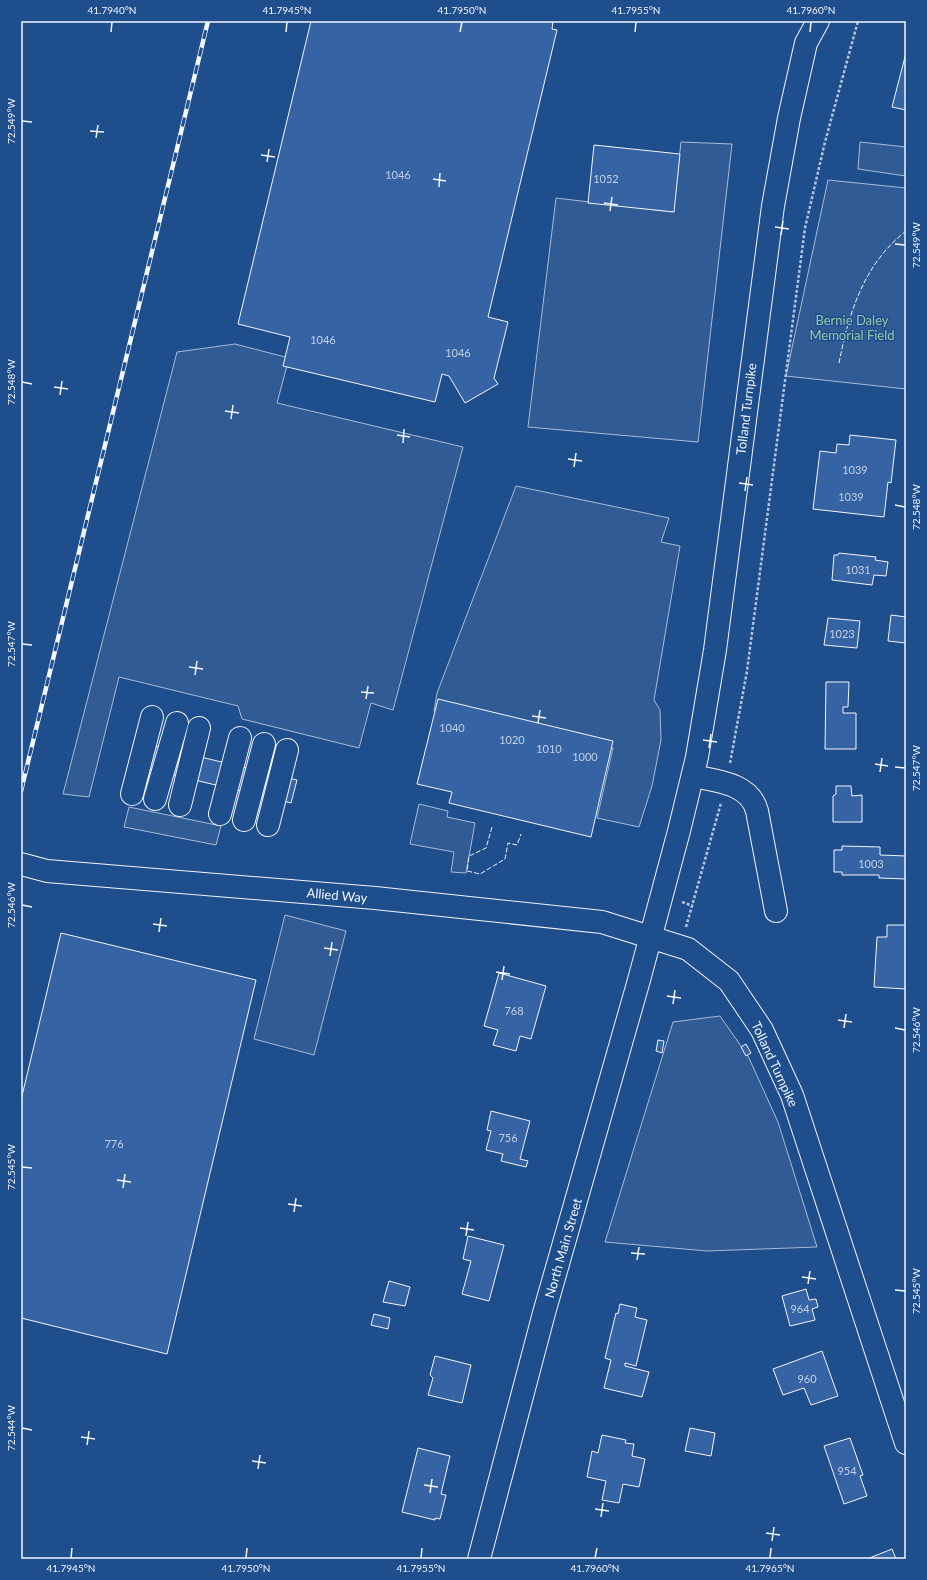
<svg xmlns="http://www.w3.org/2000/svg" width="927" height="1580" font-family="Lato,sans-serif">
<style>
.built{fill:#305b95;stroke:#a8bbd7}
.building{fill:#3563a3;stroke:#f2f6ff}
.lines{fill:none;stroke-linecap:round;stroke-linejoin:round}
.minor-casing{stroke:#f2f6ff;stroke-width:24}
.major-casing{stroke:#f2f6ff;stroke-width:24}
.path{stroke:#b3c4dc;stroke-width:2.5;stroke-dasharray:3 2;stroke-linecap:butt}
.minor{stroke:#1f4e8c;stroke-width:22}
.major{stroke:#1f4e8c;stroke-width:22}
.rail-casing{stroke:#f2f6ff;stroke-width:4.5}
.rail{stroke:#1f4e8c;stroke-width:3;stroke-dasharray:9;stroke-linecap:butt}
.fence{stroke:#f2f6ff;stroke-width:1;stroke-dasharray:5 2;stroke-linecap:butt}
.ticks{fill:none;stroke:#f2f6ff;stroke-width:1.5}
.labels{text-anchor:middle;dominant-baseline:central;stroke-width:3;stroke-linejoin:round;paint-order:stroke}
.number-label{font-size:11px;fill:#c3d1e8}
.park-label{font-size:13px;fill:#97c8a6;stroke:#1f4e8c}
.street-label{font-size:13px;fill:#f2f6ff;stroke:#1f4e8c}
.neatline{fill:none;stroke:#f2f6ff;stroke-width:1.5}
.ticks-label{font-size:10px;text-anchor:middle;fill:#f2f6ff}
</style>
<rect width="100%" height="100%" fill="#1f4e8c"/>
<!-- built -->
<path class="built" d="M 681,142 L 732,144 L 698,442 L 528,427 L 556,198 L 673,212 Z
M 860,142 L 906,147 L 906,176 L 858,169 Z
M 828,180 L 906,188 L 906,389 L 786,376 Z
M 235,344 L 289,358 L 277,403 L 463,447 L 393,710 L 371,703 L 359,748 L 242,719 L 238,706 L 119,677 L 89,797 L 63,794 L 177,352 Z
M 516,486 L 669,518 L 661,542 L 680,546 L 654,700 L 660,710 L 661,740 L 652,786 L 639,827 L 597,818 L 613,748 L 434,711 L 437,693 Z
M 419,804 L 448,811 L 447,817 L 475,823 L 466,873 L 451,872 L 454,852 L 410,844 Z
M 129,807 L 221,826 L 216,845 L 124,827 Z
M 285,915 L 346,931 L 314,1055 L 254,1039 Z
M 720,1016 L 748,1056 L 778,1122 L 817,1247 L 707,1251 L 605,1242 L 673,1022 Z"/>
<!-- building -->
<path class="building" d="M 311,21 L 553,21 L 552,29 L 557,30 L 488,317 L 508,322 L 494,378 L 498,384 L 465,403 L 449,376 L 442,374 L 435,402 L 283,366 L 290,337 L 238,324 Z
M 906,53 L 906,110 L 892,107 Z
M 594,145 L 680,154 L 674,212 L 588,203 Z
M 850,435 L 896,440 L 891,483 L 888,482 L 884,517 L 813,509 L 820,451 L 836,453 L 837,444 L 849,445 Z
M 839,553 L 876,557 L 875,560 L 888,562 L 886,576 L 874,575 L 872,585 L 832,580 L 834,555 L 838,555 Z
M 891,615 L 906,617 L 906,643 L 888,641 Z
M 828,618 L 860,621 L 857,648 L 824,645 Z
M 826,682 L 849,682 L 848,707 L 843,707 L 843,713 L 856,713 L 856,749 L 825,749 Z
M 438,699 L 613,741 L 591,837 L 449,803 L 452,792 L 417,784 Z
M 138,742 L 297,780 L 291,803 L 132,765 Z
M 836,786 L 851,786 L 852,796 L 862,795 L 862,822 L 833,822 L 833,796 L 836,794 Z
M 842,846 L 880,847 L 880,855 L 906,856 L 906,879 L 879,878 L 879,875 L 842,875 L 842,872 L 834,872 L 834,850 L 842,850 Z
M 887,925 L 906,925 L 906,989 L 874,987 L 877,937 L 887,937 Z
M 61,933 L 256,980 L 167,1354 L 21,1318 L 21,1100 Z
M 499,973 L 546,986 L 531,1039 L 520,1036 L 516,1051 L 493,1045 L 498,1030 L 484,1026 Z
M 658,1040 L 664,1041 L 662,1053 L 656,1051 Z
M 746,1044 L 751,1053 L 746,1056 L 741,1047 Z
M 491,1111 L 530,1121 L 520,1159 L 528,1161 L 526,1167 L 501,1161 L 503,1154 L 486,1150 L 491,1131 L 487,1130 Z
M 468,1236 L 504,1245 L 489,1301 L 462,1294 L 471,1261 L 463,1259 Z
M 389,1281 L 410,1287 L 405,1306 L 383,1302 Z
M 806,1289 L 809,1300 L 816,1299 L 818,1307 L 812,1309 L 815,1320 L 790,1326 L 782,1296 Z
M 620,1304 L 637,1308 L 635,1317 L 647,1320 L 636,1366 L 625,1363 L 625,1366 L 649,1372 L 642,1397 L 604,1388 L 611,1360 L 605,1358 L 616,1313 L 618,1314 Z
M 374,1314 L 390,1318 L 388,1329 L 371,1325 Z
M 822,1351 L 838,1396 L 811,1405 L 804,1388 L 783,1395 L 773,1369 Z
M 435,1356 L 471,1365 L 462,1403 L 428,1395 L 433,1378 L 430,1375 Z
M 690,1428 L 715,1433 L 711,1456 L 685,1451 Z
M 602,1435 L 626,1440 L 625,1443 L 634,1444 L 632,1456 L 645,1459 L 639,1487 L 623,1484 L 619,1503 L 602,1500 L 606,1481 L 587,1477 L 592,1451 L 598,1453 Z
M 850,1438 L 863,1475 L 860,1476 L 867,1496 L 844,1504 L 824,1446 Z
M 418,1448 L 450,1456 L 441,1494 L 446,1495 L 440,1519 L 435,1518 L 435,1520 L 402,1512 Z
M 892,1549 L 896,1559 L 867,1559 Z"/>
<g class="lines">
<defs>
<path id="minor" d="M 693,776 C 716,781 750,783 757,811 L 776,911
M 132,794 L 152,717
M 155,799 L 177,723
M 180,805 L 199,728
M 220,814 L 240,738
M 244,820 L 264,744
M 268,825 L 287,750
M 21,864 L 47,871 L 375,898 L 602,922 L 688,949 L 729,981 L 762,1030 L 792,1095 L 906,1443"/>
<path id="major" d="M 479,1559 L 544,1313 L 639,980 L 679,831 L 697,757 L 715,650 L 773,206 L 789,118 L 806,43 L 818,21"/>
</defs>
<!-- minor casing -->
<use href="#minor" class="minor-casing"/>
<!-- major casing -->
<use href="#major" class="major-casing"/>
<!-- path -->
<path class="path" d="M 730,763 L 747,671 L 805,228 L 825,142 L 858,21
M 682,902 L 693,906
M 686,927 L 721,803"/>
<!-- minor -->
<use href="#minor" class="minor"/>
<!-- major -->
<use href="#major" class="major"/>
<defs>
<path id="rail" d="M 21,791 L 208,21"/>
</defs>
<!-- rail casing -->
<use href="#rail" class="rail-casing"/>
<!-- rail -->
<use href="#rail" class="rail"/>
<!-- fence -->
<path class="fence" d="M 839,363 C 849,312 864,264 906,231
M 492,827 L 486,848 L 469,856 L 467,871 L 480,874 L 505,859 L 508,843 L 517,845 L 521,834"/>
</g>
<!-- ticks -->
<path class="ticks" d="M 111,32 L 112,22M 286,32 L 287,22M 460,32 L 462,22M 635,32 L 636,22M 810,32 L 811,22M 22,121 L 32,122M 90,131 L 104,132M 96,138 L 98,125M 261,155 L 275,157M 267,162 L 269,149M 433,179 L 446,181M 439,187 L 440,173M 604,203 L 618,205M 610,211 L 612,197M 775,227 L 789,229M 781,235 L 783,221M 895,244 L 905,245M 22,382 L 32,384M 54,387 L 68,389M 60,395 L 62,381M 225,411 L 239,413M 231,419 L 233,405M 397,435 L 410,437M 403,443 L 404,429M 568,459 L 582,461M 574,467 L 576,453M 739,483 L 753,485M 745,491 L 747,477M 895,505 L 905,507M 22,644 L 32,645M 189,667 L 203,669M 195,675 L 197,661M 361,692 L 374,693M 366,699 L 368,686M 532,716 L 546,718M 538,723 L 540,710M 703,740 L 717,742M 709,748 L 711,734M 875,764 L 888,766M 895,767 L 905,768M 880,772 L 882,758M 22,905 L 32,907M 153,924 L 167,926M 159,932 L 161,918M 324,948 L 338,950M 330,956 L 332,942M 496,972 L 510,974M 502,980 L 504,966M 667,996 L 681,998M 673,1004 L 675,990M 838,1020 L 852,1022M 844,1028 L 846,1014M 895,1028 L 905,1030M 22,1167 L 32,1168M 117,1180 L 131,1182M 123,1188 L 125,1174M 288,1204 L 302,1206M 294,1212 L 296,1198M 460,1228 L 474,1230M 466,1236 L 468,1222M 631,1253 L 645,1254M 637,1260 L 639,1247M 802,1277 L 816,1279M 808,1284 L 810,1271M 895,1290 L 905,1291M 22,1428 L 32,1430M 81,1437 L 95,1439M 87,1445 L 89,1431M 252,1461 L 266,1463M 258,1469 L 260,1455M 424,1485 L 438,1487M 430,1493 L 432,1479M 595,1509 L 609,1511M 601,1517 L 603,1503M 766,1533 L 780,1535M 772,1541 L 774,1527M 71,1558 L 72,1548M 246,1558 L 247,1548M 421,1558 L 422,1548M 595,1558 L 597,1548M 770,1558 L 771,1548"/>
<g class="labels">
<!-- number labels -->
<g class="number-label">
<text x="398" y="174">1046</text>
<text x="606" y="178">1052</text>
<text x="323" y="339">1046</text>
<text x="458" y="352">1046</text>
<text x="855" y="469">1039</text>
<text x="851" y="496">1039</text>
<text x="858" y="569">1031</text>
<text x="842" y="633">1023</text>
<text x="452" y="727">1040</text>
<text x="512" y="739">1020</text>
<text x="549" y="748">1010</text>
<text x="585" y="756">1000</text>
<text x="871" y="863">1003</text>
<text x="514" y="1010">768</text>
<text x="508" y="1137">756</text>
<text x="114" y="1143">776</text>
<text x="800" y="1308">964</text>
<text x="807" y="1378">960</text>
<text x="847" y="1470">954</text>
</g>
<!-- park labels -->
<g class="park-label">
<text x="852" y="320">Bernie Daley<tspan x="852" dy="15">Memorial Field</tspan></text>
</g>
<!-- street labels -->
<g class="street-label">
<text transform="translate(746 409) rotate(-83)">Tolland Turnpike</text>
<text transform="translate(337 895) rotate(5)">Allied Way</text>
<text transform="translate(775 1064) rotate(65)">Tolland Turnpike</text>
<text transform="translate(563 1248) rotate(-74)">North Main Street</text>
</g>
</g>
<!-- border -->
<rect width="927" height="1580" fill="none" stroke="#1f4e8c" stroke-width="44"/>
<rect x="22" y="22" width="883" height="1536" class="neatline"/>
<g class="ticks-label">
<text x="112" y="14">41.7940°N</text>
<text x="287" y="14">41.7945°N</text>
<text x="462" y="14">41.7950°N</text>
<text x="636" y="14">41.7955°N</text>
<text x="811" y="14">41.7960°N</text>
<text transform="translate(11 121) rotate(-90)" y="4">72.549°W</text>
<text transform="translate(916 245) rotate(-90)" y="4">72.549°W</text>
<text transform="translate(11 382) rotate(-90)" y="4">72.548°W</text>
<text transform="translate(916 507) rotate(-90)" y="4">72.548°W</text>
<text transform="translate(11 644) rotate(-90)" y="4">72.547°W</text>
<text transform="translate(916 768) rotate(-90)" y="4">72.547°W</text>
<text transform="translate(11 905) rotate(-90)" y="4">72.546°W</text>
<text transform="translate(916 1030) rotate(-90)" y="4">72.546°W</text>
<text transform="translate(11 1167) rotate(-90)" y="4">72.545°W</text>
<text transform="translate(916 1291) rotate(-90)" y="4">72.545°W</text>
<text transform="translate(11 1428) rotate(-90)" y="4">72.544°W</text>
<text x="71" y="1572">41.7945°N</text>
<text x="246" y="1572">41.7950°N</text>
<text x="421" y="1572">41.7955°N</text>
<text x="595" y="1572">41.7960°N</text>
<text x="770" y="1572">41.7965°N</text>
</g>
</svg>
